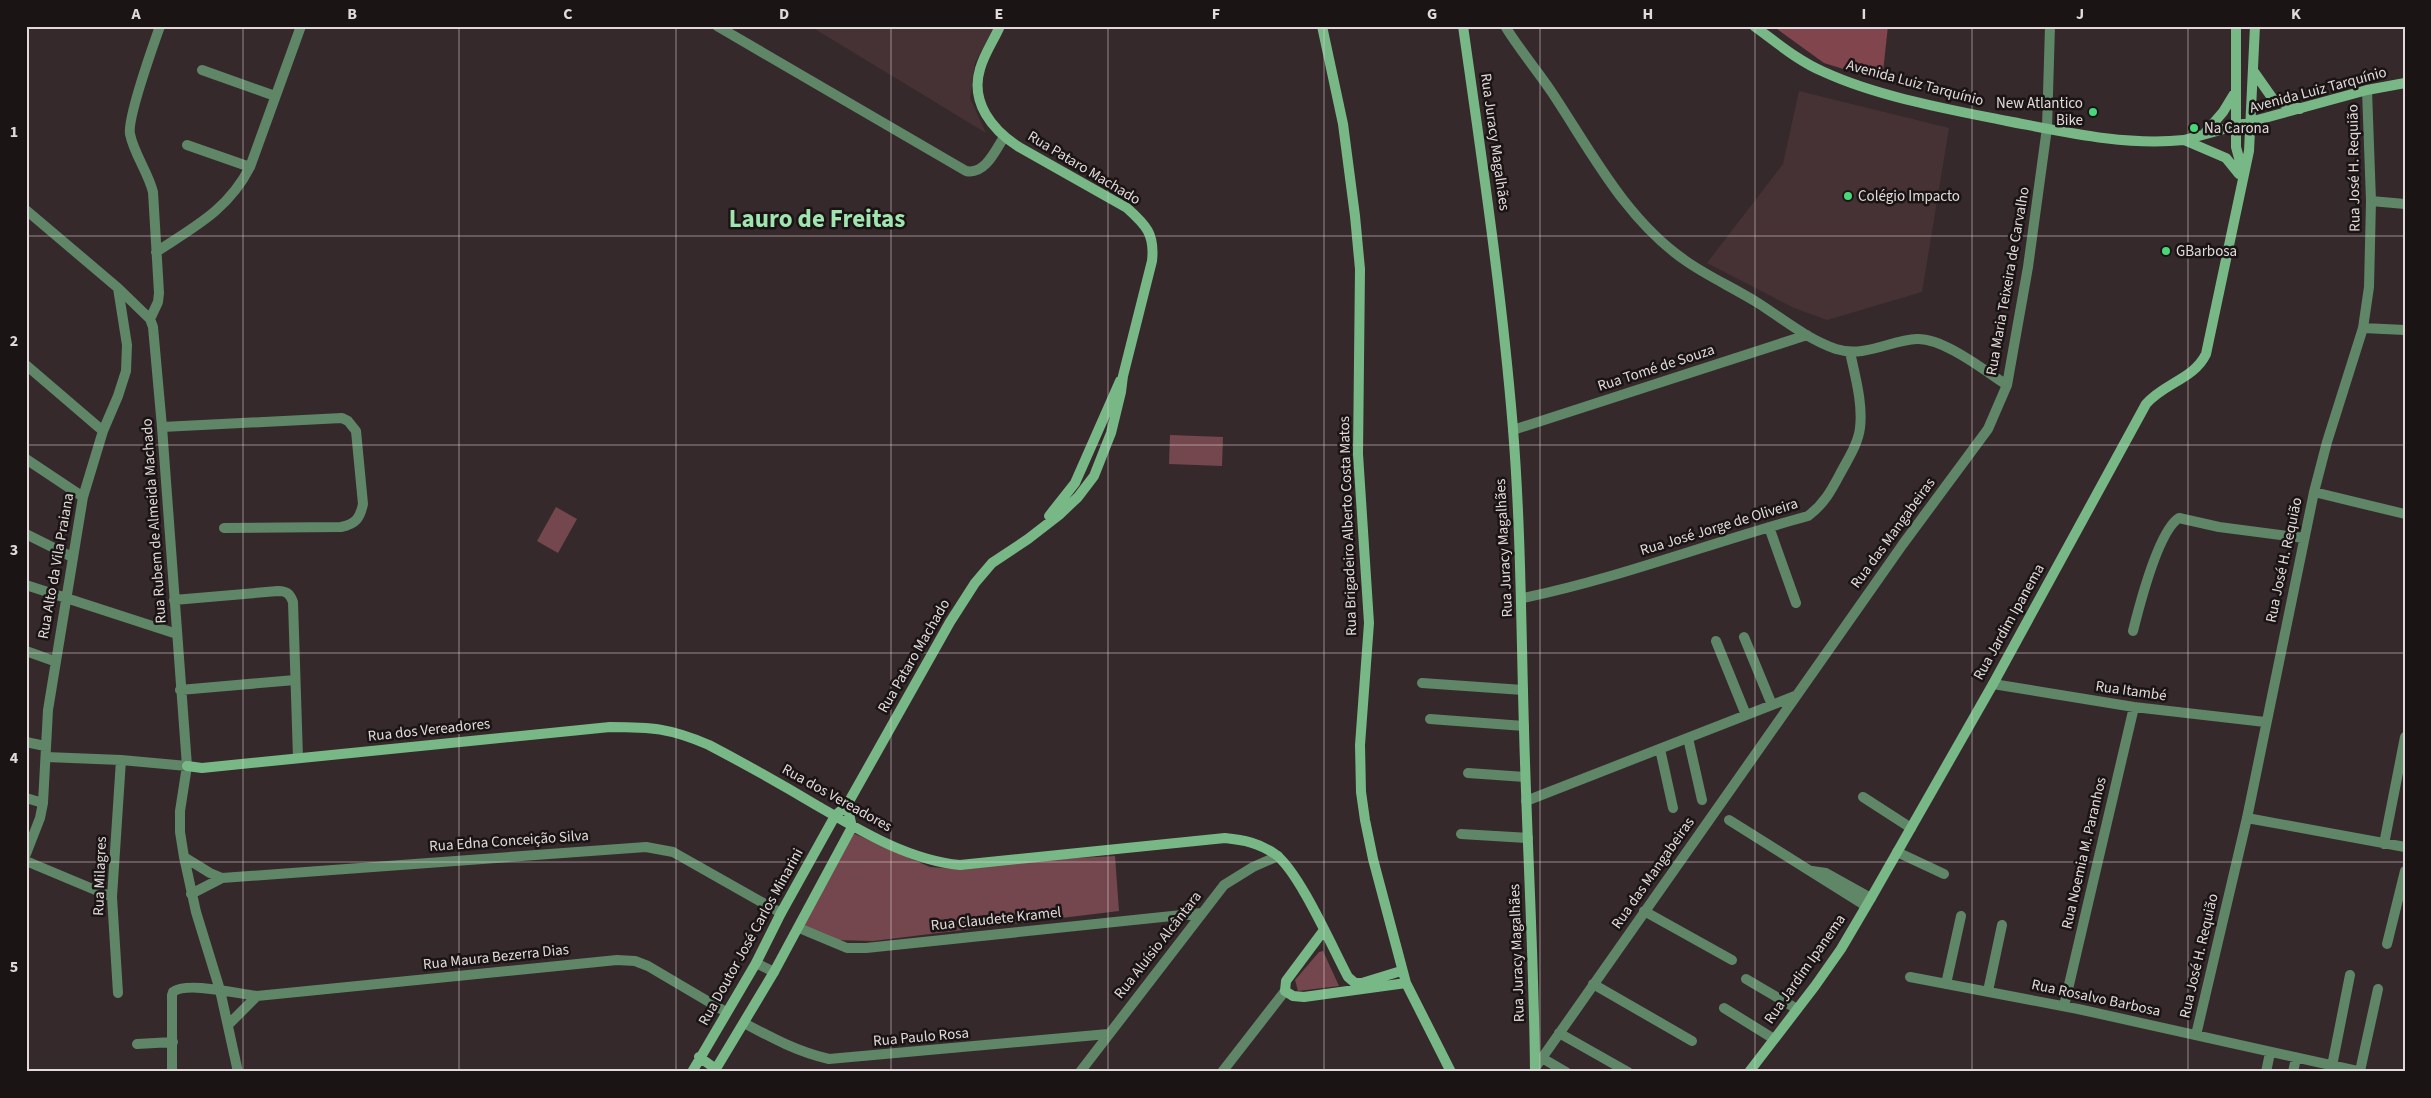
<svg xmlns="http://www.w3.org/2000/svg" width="2431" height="1098" font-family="'Source Sans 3',sans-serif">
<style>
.built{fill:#463234}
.green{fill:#73474d}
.forest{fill:#80454d}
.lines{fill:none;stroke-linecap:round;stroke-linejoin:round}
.street{stroke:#5f8667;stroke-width:10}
.secondary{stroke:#78b887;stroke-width:10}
.grid{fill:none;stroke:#e2dada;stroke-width:1;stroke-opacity:0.55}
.poi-dot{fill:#48d779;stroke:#1a1414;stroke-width:2}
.labels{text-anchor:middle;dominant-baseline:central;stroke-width:5;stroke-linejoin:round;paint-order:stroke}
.street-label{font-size:15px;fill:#e2dada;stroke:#1a1414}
.poi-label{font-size:15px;fill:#e2dada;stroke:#1a1414;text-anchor:start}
.town-label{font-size:25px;font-weight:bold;fill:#a0e4b0;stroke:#1a1414}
.neatline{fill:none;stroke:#e2dada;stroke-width:2}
.grid-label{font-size:16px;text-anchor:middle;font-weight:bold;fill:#e2dada}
</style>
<rect width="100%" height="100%" fill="#36292b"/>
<!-- built -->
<path class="built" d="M 810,26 L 995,26 L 975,63 L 970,98 L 986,133 Z
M 1799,91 L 1949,128 L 1922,292 L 1827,320 L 1794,308 L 1707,263 L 1783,164 Z"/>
<!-- green -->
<path class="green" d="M 1170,435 L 1223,437 L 1222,466 L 1169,464 Z
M 556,507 L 577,519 L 558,553 L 537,541 Z
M 853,833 L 930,867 L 958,869 L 1004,862 L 1115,856 L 1119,911 L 873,941 L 835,940 L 799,930 Z
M 1323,951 L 1339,986 L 1298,991 L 1295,980 L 1319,952 Z"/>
<!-- forest -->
<path class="forest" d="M 1773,26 L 1888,26 L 1882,81 L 1824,63 Z"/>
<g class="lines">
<!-- street -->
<path class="street" d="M 717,26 L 966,171 C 985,175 995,151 1004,137
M 1505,26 C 1519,49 1536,69 1551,91 C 1591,151 1625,219 1686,261 C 1709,277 1734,288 1758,303 C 1783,319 1807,339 1836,349 C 1865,358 1890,340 1917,339 C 1944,338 1985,371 2007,385
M 202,70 L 275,96
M 187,145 L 250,167
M 2371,201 L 2405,204
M 26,210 L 118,288 L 150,319 L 153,327 L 162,427 L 187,766 L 180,811 L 180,832 L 184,857 L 196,912 L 220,990 L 238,1072
M 156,252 C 194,227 228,210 250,167 L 301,26
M 150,319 L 158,302 L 159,293 L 153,192 C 148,172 134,154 130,134 C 127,118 153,46 160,26
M 2363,328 L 2405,330
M 26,365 L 103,431
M 162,427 L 342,418 L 348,421 L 356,431 L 363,504 C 360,518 356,524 341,527 L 224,528
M 1513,430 L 1807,335
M 26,459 L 83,497
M 2314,492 L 2405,514
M 1769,527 L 1796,603
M 26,534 L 72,557
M 26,585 L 177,634
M 1523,598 C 1620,578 1712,542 1808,516 C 1824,504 1831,491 1840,474 C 1848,459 1858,444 1860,428 C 1863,403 1855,376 1850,352
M 174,600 L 278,591 C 287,591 290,594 293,602 L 298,758
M 2133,631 C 2139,607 2158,531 2179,518 L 2219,527 L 2304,538
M 1744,637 L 1772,705
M 1716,641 L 1746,715
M 26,651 L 54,661
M 1422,683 L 1523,690
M 1993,684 L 2134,707 L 2265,722
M 180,690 L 295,680
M 1430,719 L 1524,726
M 1688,738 L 1702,800
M 26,742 L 45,746
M 1660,749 L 1673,808
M 46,757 L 121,760 L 187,766
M 1468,773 L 1525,777
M 1863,797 L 1911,828
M 26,798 L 43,803
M 1526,801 L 1795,696
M 2247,818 L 2405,847
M 1729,820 L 1866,906
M 1461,834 L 1528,838
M 2384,844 L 2405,737
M 1897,852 L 1944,874
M 26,854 L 40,818 L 43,803 L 48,710 L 83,497 L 103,431 L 118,396 L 126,371 L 127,345 L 118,288
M 184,857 L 210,873 L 222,878
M 26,861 L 112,897
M 1812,871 L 1826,873 L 1871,898
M 191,894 L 222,878 L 646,847 L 673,852 L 781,913
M 1644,911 L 1732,960
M 799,928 L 847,948 L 866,948 L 1201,913
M 2387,944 L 2405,871
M 756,963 L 774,972
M 1910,977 L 2078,1009 L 2362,1072
M 1746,979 L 1797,1009
M 1593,984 L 1692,1041
M 1946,984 L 1961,916
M 1988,991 L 2002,925
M 118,993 L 112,897 L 121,760
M 2064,1006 L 2134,707
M 1724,1008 L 1774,1039
M 744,1023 C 772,1038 798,1052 829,1059 L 1108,1034
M 228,1025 L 257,996
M 1559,1033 L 1628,1072
M 2196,1035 L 2247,818 L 2314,492 L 2327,442 L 2363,328 L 2369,287 L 2371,201 L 2367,90
M 137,1044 L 173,1042
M 1542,1058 L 1566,1072
M 2332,1066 L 2350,975
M 1535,1068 L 1903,544 L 1988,429 L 2007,385 L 2028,267 L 2047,128 L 2050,26
M 2360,1071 L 2378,989
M 172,1072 L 172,995 L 173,992 C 187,981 238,994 257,996 L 617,960 L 635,961 L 648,966 L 726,1012
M 1080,1072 L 1224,885 L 1253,867 L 1278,856
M 1222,1072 L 1285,991
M 2266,1072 L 2270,1053
M 2293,1072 L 2296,1058"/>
<!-- secondary -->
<path class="secondary" d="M 1322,26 L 1343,124 L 1355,216 L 1360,269 L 1358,454 L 1369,623 L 1360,745 L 1361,792 L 1365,820 L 1373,859 L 1406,983 L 1451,1072
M 1463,26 C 1482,160 1502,294 1513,429 C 1521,529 1521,629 1524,729 C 1527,843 1534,958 1535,1072
M 1754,26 C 1776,42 1798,61 1824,72 C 1879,97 1947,109 2007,121 C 2065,132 2125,146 2184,140 L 2367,90 L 2405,83
M 2236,26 L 2236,147 L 2243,173
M 2254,72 L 2273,99 L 2300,109
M 2204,134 L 2223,112 L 2234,94
M 2184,140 L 2226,158 L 2239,174
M 1049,516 L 1075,483 L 1120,381
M 187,766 L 202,768 L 610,727 C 651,727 670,728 709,745 C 745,764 781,784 816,805 C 861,831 908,860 960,865 L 1225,838 C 1244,840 1259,843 1275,854 C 1299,871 1333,949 1348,977 L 1355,983 L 1362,983 L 1401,971
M 1324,930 L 1286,981 L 1285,991 L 1293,996 L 1304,997 L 1406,983
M 699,1057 L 716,1069
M 692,1072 L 756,963 L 781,913 L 835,816 L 847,805 L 950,622 L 975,583 L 992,563 L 1028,539 L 1059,515 L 1078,497 L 1094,476 L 1111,433 L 1121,392 L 1123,376 L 1152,261 C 1155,234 1146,225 1127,208 L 1019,147 C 992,130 970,102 980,69 C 984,54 994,40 1000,26
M 714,1072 L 774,972 L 852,827 L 847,805
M 1749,1072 L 1815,986 L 1841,949 L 1871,898 L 1993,684 L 2146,404 C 2164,383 2194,379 2206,354 L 2249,151 L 2255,26"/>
</g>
<!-- grid -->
<path class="grid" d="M 243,26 L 243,1072M 459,26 L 459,1072M 676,26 L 676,1072M 891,26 L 891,1072M 1108,26 L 1108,1072M 1324,26 L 1324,1072M 1540,26 L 1540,1072M 1755,26 L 1755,1072M 1972,26 L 1972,1072M 2188,26 L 2188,1072M 26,236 L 2405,236M 26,445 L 2405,445M 26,653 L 2405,653M 26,862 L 2405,862"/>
<!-- markers -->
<g class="poi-dot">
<circle cx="2093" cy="112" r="5"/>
<circle cx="2194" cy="128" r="5"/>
<circle cx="1848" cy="196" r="5"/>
<circle cx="2166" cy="251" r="5"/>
</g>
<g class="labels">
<!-- street labels -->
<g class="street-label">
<text transform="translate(1915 83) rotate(15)">Avenida Luiz Tarquínio</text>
<text transform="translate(2318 90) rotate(-15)">Avenida Luiz Tarquínio</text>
<text transform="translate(1495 142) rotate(82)">Rua Juracy Magalhães</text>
<text transform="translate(1084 168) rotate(31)">Rua Pataro Machado</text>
<text transform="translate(2354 168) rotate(-91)">Rua José H. Requião</text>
<text transform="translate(2008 281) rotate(-80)">Rua Maria Teixeira de Carvalho</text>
<text transform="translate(1656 368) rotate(-18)">Rua Tomé de Souza</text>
<text transform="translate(154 521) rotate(-94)">Rua Rubem de Almeida Machado</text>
<text transform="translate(1348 526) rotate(-92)">Rua Brigadeiro Alberto Costa Matos</text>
<text transform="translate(1719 527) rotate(-17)">Rua José Jorge de Oliveira</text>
<text transform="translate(1893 533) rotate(-54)">Rua das Mangabeiras</text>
<text transform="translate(1504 548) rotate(-93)">Rua Juracy Magalhães</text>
<text transform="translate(2284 560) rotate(-78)">Rua José H. Requião</text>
<text transform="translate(56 566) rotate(-80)">Rua Alto da Vila Praiana</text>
<text transform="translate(2009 622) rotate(-61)">Rua Jardim Ipanema</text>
<text transform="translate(914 656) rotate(-60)">Rua Pataro Machado</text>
<text transform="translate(2131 691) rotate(8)">Rua Itambé</text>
<text transform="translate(429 730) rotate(-6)">Rua dos Vereadores</text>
<text transform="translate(837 798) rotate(29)">Rua dos Vereadores</text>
<text transform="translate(509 841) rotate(-4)">Rua Edna Conceição Silva</text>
<text transform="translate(2084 853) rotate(-77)">Rua Noemia M. Paranhos</text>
<text transform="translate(1653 873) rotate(-55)">Rua das Mangabeiras</text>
<text transform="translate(100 876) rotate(-88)">Rua Milagres</text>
<text transform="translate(996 919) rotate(-6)">Rua Claudete Kramel</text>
<text transform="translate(751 937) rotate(-61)">Rua Doutor José Carlos Minarini</text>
<text transform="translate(1158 945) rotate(-52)">Rua Aluísio Alcântara</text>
<text transform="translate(1517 953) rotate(-92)">Rua Juracy Magalhães</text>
<text transform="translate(2199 956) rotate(-77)">Rua José H. Requião</text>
<text transform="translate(496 957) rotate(-6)">Rua Maura Bezerra Dias</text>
<text transform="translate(1805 969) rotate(-55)">Rua Jardim Ipanema</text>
<text transform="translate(2096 998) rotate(12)">Rua Rosalvo Barbosa</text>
<text transform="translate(921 1037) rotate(-5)">Rua Paulo Rosa</text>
</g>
<!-- poi labels -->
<g class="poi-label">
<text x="2083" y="103" text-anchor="end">New Atlantico<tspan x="2083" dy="17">Bike</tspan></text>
<text x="2204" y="128">Na Carona</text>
<text x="1858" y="196">Colégio Impacto</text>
<text x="2176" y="251">GBarbosa</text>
</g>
<!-- town labels -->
<g class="town-label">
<text x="817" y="219">Lauro de Freitas</text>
</g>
</g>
<!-- border -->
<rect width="2431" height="1098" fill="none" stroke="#1a1414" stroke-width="55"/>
<rect x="28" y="28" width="2376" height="1042" class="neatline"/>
<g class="grid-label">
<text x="136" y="19">A</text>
<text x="352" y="19">B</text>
<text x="568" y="19">C</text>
<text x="784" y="19">D</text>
<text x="999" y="19">E</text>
<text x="1216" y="19">F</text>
<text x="1432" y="19">G</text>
<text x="1648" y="19">H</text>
<text x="1864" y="19">I</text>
<text x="2080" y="19">J</text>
<text x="2296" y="19">K</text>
<text x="14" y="137">1</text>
<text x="14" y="346">2</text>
<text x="14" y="555">3</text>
<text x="14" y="763">4</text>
<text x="14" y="972">5</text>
</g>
</svg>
